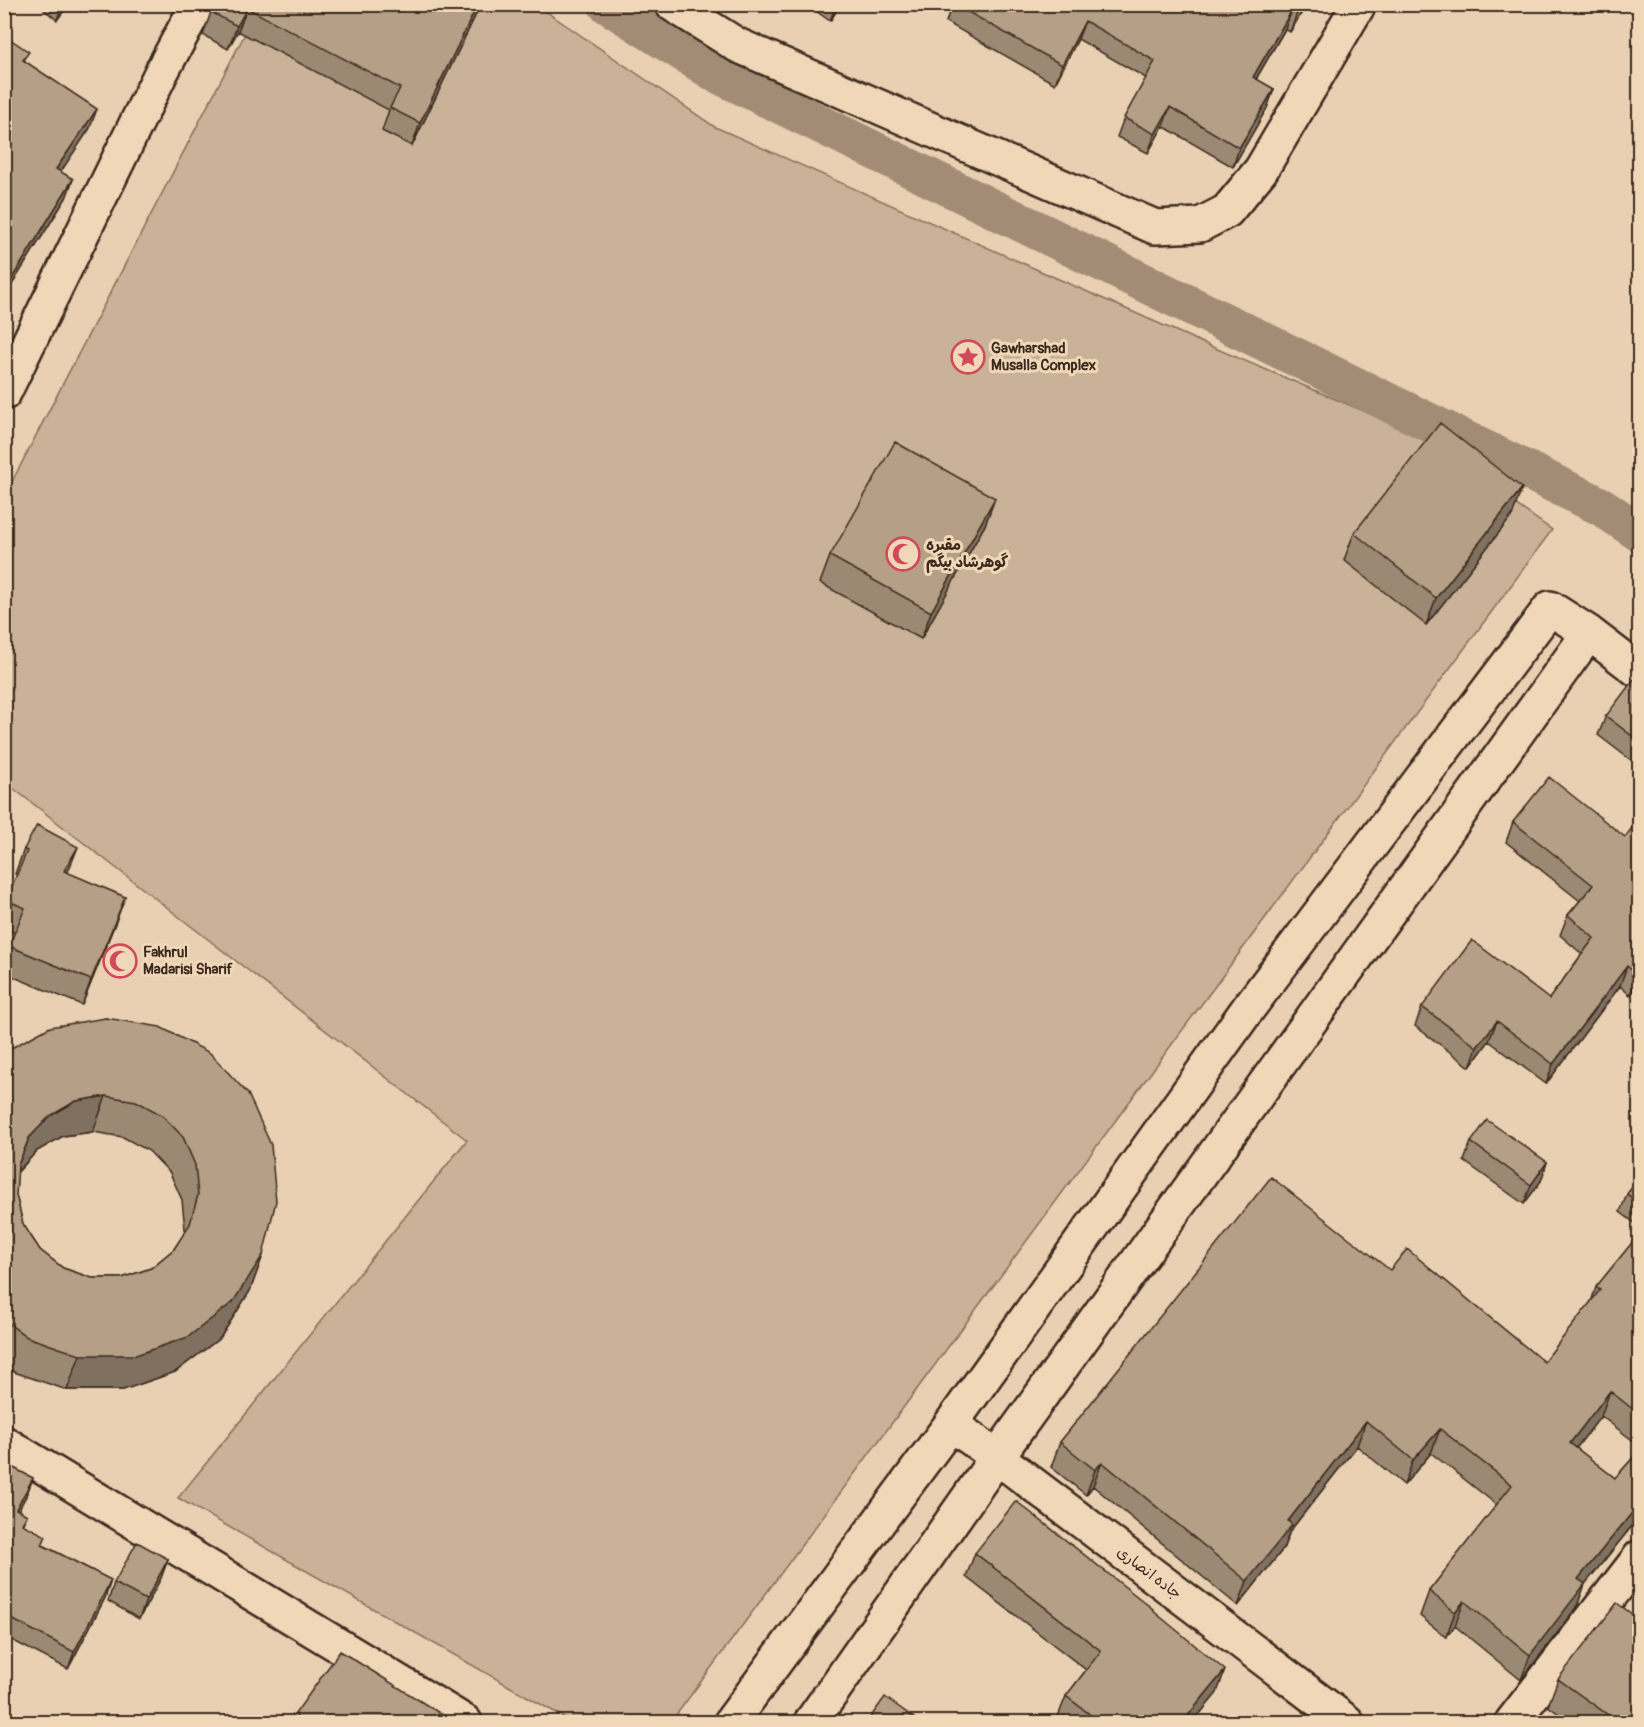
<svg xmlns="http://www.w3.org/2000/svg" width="1644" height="1727" font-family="Pangolin,'Playpen Sans Arabic',sans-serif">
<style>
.green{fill:#c9b297;stroke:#826e5a;stroke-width:1.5}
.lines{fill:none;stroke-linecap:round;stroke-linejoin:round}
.canal{stroke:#a28c75;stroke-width:39}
.minor-casing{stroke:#3b2a1e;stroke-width:38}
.secondary-casing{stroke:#3b2a1e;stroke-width:38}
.minor{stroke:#f0d7b8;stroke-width:33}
.secondary{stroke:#f0d7b8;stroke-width:33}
.wall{fill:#9c8973;stroke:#3b2a1e;stroke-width:1.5;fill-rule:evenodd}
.shaded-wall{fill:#7f6f5e;stroke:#3b2a1e;stroke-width:1.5}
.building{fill:#b59f86;stroke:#3b2a1e;stroke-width:1.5;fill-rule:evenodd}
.labels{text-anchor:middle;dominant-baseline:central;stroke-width:6;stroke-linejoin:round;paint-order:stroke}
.poi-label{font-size:15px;font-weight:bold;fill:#3b2a1e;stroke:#f0d7b8;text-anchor:start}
.street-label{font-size:15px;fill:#3b2a1e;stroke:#f0d7b8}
</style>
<rect width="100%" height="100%" fill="#e9d0b2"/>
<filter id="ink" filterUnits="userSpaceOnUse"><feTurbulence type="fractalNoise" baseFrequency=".0167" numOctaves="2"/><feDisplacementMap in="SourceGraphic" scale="12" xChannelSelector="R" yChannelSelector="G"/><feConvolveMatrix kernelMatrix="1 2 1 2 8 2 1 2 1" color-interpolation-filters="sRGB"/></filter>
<g filter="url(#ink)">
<!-- green -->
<path class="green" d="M 535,4 L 715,127 L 1203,343 L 1413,432 L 1552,530 L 671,1722 L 572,1722 L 178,1498 L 467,1140 L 5,782 L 4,497 L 260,5 Z"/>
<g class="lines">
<!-- canal -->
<path class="canal" d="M 607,4 L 716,73 L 1602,507 L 1640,533"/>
<defs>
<path id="minor" d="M 951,1424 L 997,1457 L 1347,1722
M 731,1722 L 951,1424 L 1247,1010 L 1550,608 L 1589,633 L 1640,672
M 811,1722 L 997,1457 L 1589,633
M 1512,1722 L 1640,1557"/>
<path id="secondary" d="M 672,4 L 737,45 L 1155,227 L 1200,225 L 1227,211 L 1261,170 L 1359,4
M 4,393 L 162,71 L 198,4
M 4,1443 L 465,1722"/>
</defs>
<!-- minor casing -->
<use href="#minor" class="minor-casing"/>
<!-- secondary casing -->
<use href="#secondary" class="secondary-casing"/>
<!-- minor -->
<use href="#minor" class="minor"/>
<!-- secondary -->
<use href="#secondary" class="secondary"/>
</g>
<!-- wall -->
<path class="wall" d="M 37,4 L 69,4 L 57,20 Z
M 215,4 L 481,4 L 412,146 L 382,131 L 389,110 L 238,31 L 228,49 L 203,35 L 211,12 Z
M 806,4 L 841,4 L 830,21 Z
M 952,4 L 1307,4 L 1290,32 L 1285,29 L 1256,79 L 1274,89 L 1267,108 L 1233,167 L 1163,126 L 1148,153 L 1117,137 L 1124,118 L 1146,78 L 1078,39 L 1055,84 L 946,22 Z
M 4,35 L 26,62 L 90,128 L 60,172 L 73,179 L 66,198 L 4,297 Z
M 995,498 L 985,525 L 921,639 L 820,583 L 830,556 Z
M 1512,516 L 1426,625 L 1344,560 L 1354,533 Z
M 1640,683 L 1640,767 L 1598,735 L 1606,716 Z
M 1513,822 L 1625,837 L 1640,983 L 1630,995 L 1620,986 L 1546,1084 L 1489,1041 L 1470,1067 L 1415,1026 L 1422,1007 L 1549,999 L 1582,954 L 1560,935 L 1568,915 L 1580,901 L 1506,842 Z
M 24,849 L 68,873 L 125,897 L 116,921 L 82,1005 L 4,973 L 4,960 L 15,933 L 4,928 L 4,905 L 17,875 L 15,874 Z
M 106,1018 L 263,1255 L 250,1291 L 220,1338 L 175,1372 L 123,1390 L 67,1390 L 14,1372 L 4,1365 L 4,1052 ZM 93,1132 L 123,1137 L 149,1151 L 170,1173 L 182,1200 L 185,1230 L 184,1234 L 174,1249 L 151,1268 L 122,1278 L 92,1278 L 63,1268 L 40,1250 L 23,1224 L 16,1195 L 17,1173 L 37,1151 L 63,1136 Z
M 1471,1142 L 1547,1162 L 1541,1181 L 1524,1204 L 1464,1161 Z
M 1640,1177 L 1640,1227 L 1620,1212 L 1627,1194 Z
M 1640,1233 L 1640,1446 L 1601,1416 L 1576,1448 L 1615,1478 L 1640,1450 L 1640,1523 L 1636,1521 L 1585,1584 L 1576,1609 L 1521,1680 L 1455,1626 L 1446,1637 L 1420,1616 L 1429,1591 L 1497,1505 L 1431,1453 L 1404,1485 L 1357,1446 L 1290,1531 L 1283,1549 L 1238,1606 L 1093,1486 L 1086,1495 L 1051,1467 L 1060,1442 L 1390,1270 L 1544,1362 L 1591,1302 L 1596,1287 Z
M 4,1463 L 33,1478 L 26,1496 L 18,1510 L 27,1515 L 23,1525 L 43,1545 L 111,1580 L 105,1598 L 68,1669 L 4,1636 Z
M 975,1553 L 1153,1611 L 1217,1693 L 1193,1722 L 1061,1722 L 1057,1719 L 1066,1696 L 1086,1670 L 966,1577 Z
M 168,1559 L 161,1578 L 139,1619 L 108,1601 L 114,1583 Z
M 1558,1679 L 1640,1722 L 1570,1722 L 1548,1706 Z"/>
<!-- shaded-wall -->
<path class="shaded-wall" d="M 62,4 L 69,4 L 57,20 Z
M 478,4 L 481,4 L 412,146 L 420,123 Z
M 836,4 L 841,4 L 830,21 Z
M 1302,4 L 1307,4 L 1290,32 L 1297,13 Z
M 247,8 L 238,31 L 228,49 L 237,26 Z
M 1292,10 L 1285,29 L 1246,96 L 1253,77 Z
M 1085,21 L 1078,39 L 1055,84 L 1062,65 Z
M 1274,89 L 1267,108 L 1233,167 L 1239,148 Z
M 1170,107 L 1163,126 L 1148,153 L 1155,134 Z
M 97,109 L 90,128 L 50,188 L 56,169 Z
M 73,179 L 66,198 L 4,297 L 11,280 Z
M 1522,488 L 1512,516 L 1426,625 L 1436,598 Z
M 995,498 L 985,525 L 921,639 L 931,612 Z
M 78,847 L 68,872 L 55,896 L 64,871 Z
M 125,897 L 116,921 L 82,1005 L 91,980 Z
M 1627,966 L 1620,986 L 1546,1084 L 1553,1064 Z
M 1640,972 L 1640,983 L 1630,995 L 1637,975 Z
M 1497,1021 L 1489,1041 L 1470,1067 L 1477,1047 Z
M 106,1096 L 93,1132 L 63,1136 L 37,1151 L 16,1173 L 18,1165 L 29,1138 L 50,1116 L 76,1101 Z
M 1547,1162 L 1541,1181 L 1524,1204 L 1531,1185 Z
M 263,1255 L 250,1291 L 220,1338 L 175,1372 L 123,1390 L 67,1390 L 80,1355 Z
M 1610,1391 L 1601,1416 L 1561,1468 L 1570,1443 Z
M 1366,1421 L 1357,1446 L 1290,1531 L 1283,1549 L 1238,1606 L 1247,1581 L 1288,1521 Z
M 1440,1429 L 1431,1453 L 1404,1485 L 1413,1460 Z
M 1102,1462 L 1093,1486 L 1086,1495 L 1095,1470 Z
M 33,1478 L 26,1496 L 10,1526 L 16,1509 Z
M 1640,1503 L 1640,1512 L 1636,1521 L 1585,1584 L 1576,1609 L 1521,1680 L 1530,1655 L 1578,1579 Z
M 168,1559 L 161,1578 L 139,1619 L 146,1600 Z
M 111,1580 L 105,1598 L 68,1669 L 74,1652 Z
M 1464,1601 L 1455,1626 L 1446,1637 L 1455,1612 Z
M 1225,1670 L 1217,1693 L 1193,1722 L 1184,1722 L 1185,1719 Z"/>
<!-- building -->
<path class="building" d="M 215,4 L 478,4 L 420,123 L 390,108 L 400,88 L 247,8 L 237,26 L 211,12 Z
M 954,4 L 1302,4 L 1297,13 L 1292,10 L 1253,77 L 1274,89 L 1239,148 L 1170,107 L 1155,134 L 1124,118 L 1155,61 L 1085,21 L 1062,65 Z
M 4,35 L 29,52 L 23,60 L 97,109 L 56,169 L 73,179 L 11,280 L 4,276 L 4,134 L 11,126 L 4,121 Z
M 1440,423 L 1522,488 L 1436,598 L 1354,533 Z
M 895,442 L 995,498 L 931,612 L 830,556 Z
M 1634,679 L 1640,683 L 1640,742 L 1606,716 Z
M 1549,777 L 1625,837 L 1640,818 L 1640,972 L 1637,975 L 1627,966 L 1553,1064 L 1497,1021 L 1477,1047 L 1422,1007 L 1472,940 L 1549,999 L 1594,938 L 1568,915 L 1593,885 L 1513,822 Z
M 37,825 L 78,847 L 64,871 L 125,897 L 91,980 L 9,946 L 25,908 L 6,900 L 27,851 L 24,849 Z
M 106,1018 L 160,1027 L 210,1053 L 248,1094 L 271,1145 L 276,1201 L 263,1255 L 233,1302 L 188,1337 L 136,1355 L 80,1355 L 27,1337 L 4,1320 L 4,1052 L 50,1027 ZM 106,1096 L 136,1101 L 162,1115 L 183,1137 L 195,1165 L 198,1195 L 190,1224 L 174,1249 L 151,1268 L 122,1278 L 92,1278 L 63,1268 L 40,1250 L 23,1224 L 16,1195 L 18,1165 L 29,1138 L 50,1116 L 76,1101 Z
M 1487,1120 L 1547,1162 L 1531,1185 L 1471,1142 Z
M 1271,1177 L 1390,1270 L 1407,1249 L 1544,1362 L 1600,1290 L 1596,1287 L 1640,1233 L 1640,1415 L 1610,1391 L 1570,1443 L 1615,1478 L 1640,1450 L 1640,1503 L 1578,1579 L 1585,1584 L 1530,1655 L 1464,1601 L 1455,1612 L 1429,1591 L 1512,1485 L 1440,1429 L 1413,1460 L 1366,1421 L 1288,1521 L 1292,1525 L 1247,1581 L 1102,1462 L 1095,1470 L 1060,1442 Z
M 1640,1177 L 1640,1203 L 1627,1194 Z
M 4,1463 L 33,1478 L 16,1509 L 27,1515 L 22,1524 L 46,1536 L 42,1545 L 111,1580 L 74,1652 L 4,1615 Z
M 1016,1501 L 1153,1609 L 1152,1610 L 1225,1670 L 1185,1719 L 1188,1721 L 1187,1722 L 1100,1722 L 1066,1696 L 1101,1651 L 975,1553 Z
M 137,1542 L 168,1559 L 146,1600 L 114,1583 Z
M 1617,1603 L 1640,1620 L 1640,1719 L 1637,1722 L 1618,1722 L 1558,1679 Z
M 340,1651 L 454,1722 L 291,1722 L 297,1716 L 295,1714 Z
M 885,1697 L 914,1718 L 911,1722 L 867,1722 Z"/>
</g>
<!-- icons -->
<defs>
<symbol id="sight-ring" viewBox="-11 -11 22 22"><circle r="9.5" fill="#f0d7b8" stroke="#d1495b" stroke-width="1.5"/><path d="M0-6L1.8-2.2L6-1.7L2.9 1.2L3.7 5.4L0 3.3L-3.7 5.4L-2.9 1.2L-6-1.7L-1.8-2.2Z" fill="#d1495b"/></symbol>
<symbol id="mosque-ring" viewBox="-11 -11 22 22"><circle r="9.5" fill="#f0d7b8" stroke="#d1495b" stroke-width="1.5"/><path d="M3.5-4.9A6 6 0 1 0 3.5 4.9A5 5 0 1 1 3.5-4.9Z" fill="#d1495b"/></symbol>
</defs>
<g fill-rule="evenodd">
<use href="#sight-ring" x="949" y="338" width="38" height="38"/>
<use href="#mosque-ring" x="884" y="535" width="38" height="38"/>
<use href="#mosque-ring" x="101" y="942" width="38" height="38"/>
</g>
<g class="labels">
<!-- poi labels -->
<g class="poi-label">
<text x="991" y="348">Gawharshad<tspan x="991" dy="17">Musalla Complex</tspan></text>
<text x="926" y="545">مقبره<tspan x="926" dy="17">گوهرشاد بیگم</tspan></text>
<text x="143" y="952">Fakhrul<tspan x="143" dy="17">Madarisi Sharif</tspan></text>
</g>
<!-- street labels -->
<g class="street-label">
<text transform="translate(1149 1573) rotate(37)">جاده انصاری</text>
</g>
</g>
<!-- margin -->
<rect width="1644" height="1727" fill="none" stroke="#f0d7b8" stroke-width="24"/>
<rect x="12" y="12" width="1620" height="1703" fill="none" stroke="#3b2a1e" stroke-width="2" filter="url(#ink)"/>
</svg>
